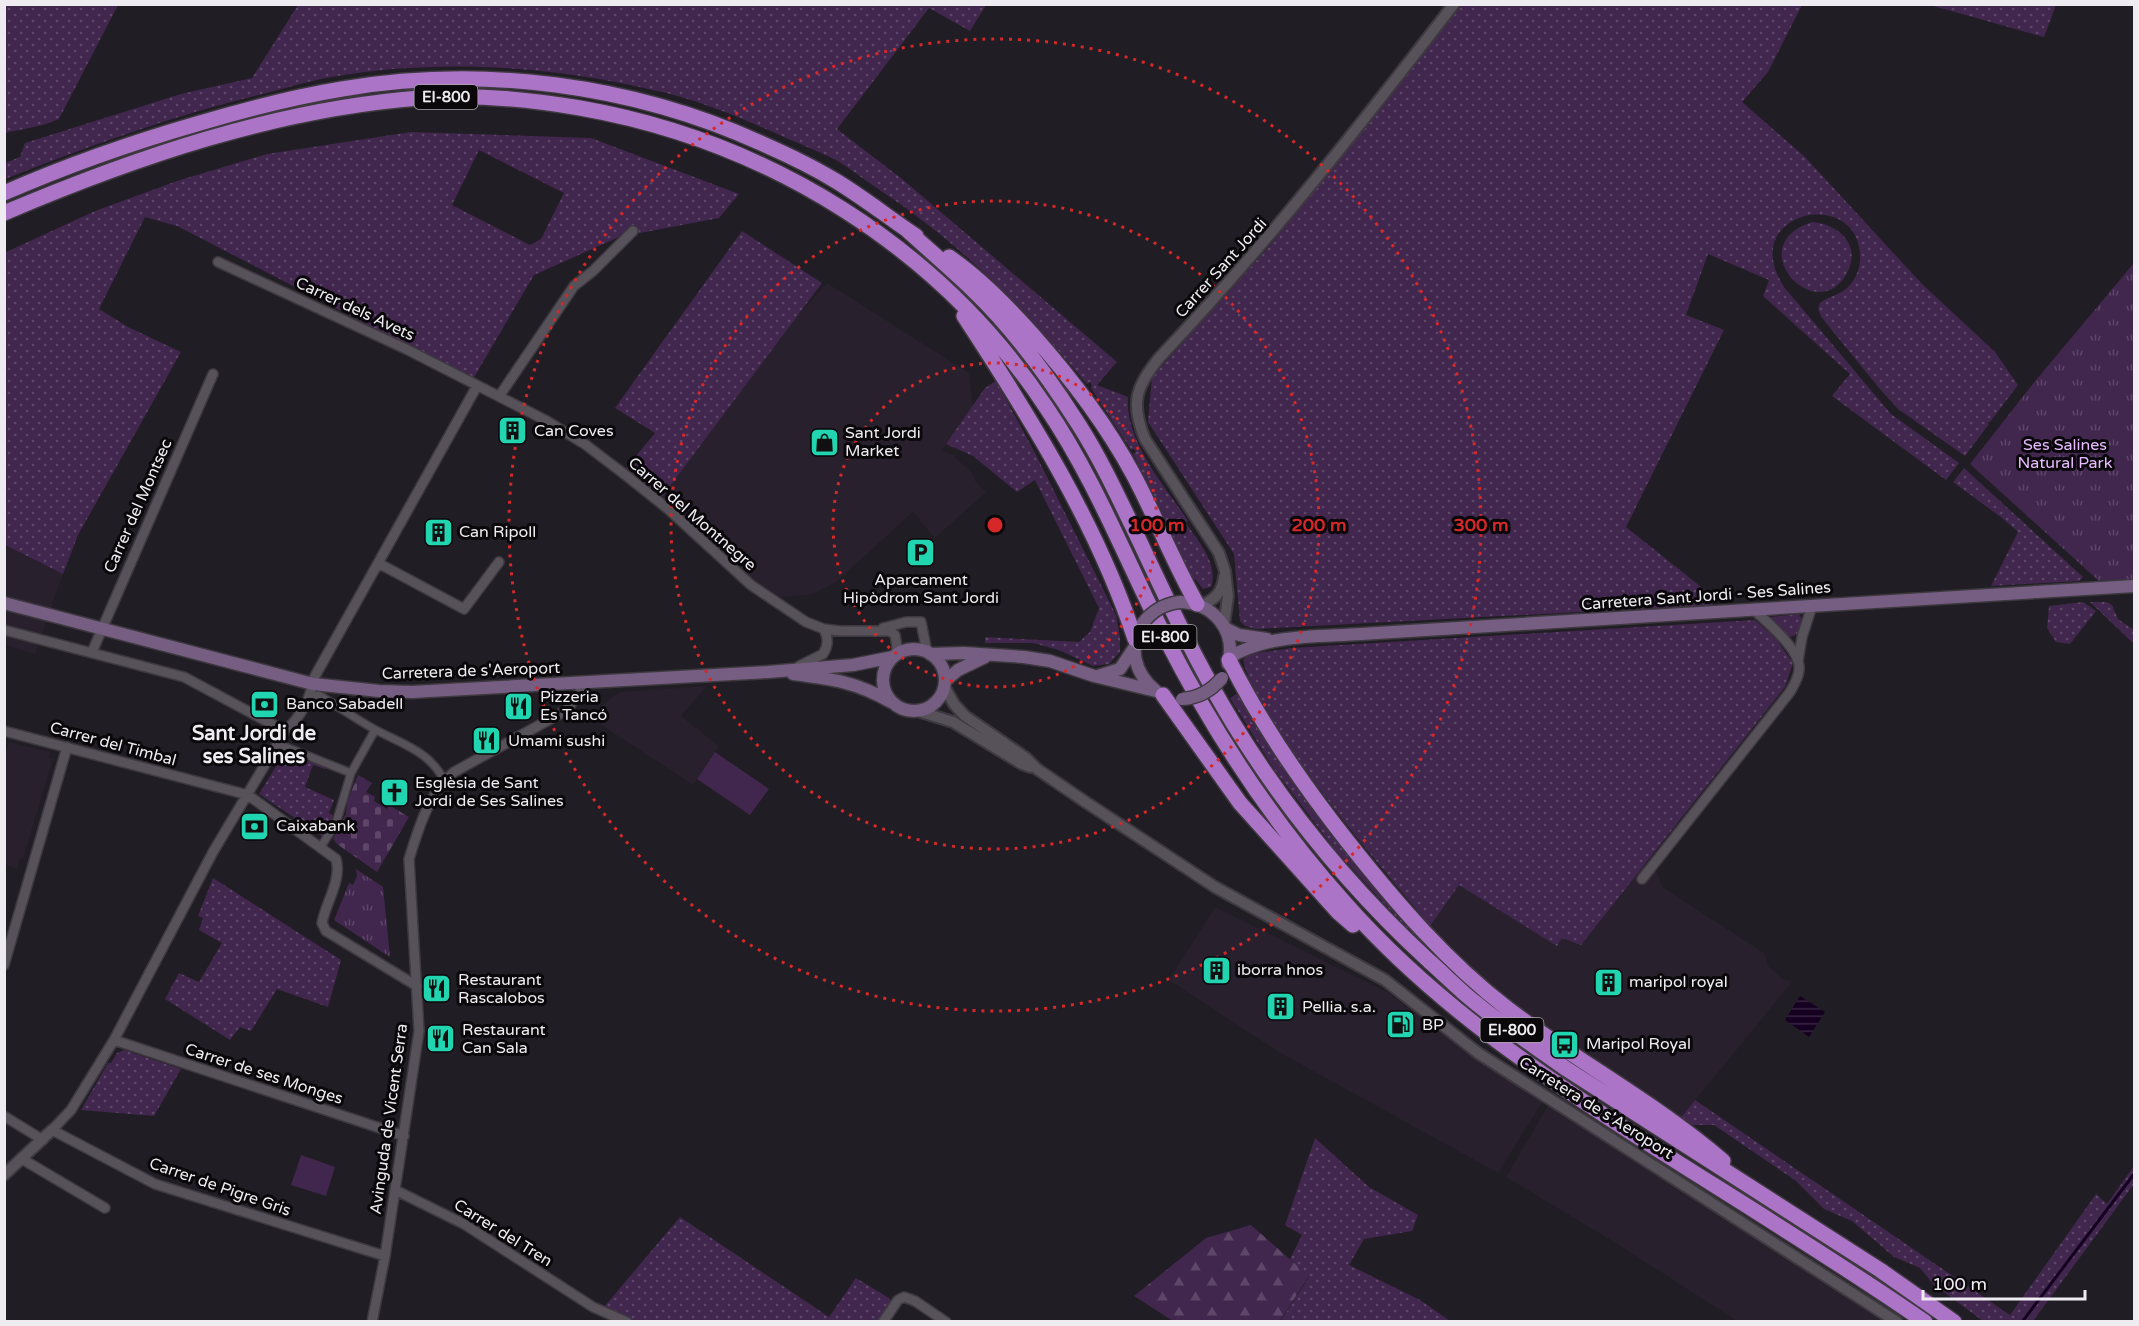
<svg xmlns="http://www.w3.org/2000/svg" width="2139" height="1326" font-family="'Varela Round',sans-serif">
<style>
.built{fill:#28202d}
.grass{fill:url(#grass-dots);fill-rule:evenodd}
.forest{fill:url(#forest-firs)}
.cemetery{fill:url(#cemetery-stones)}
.park{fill:url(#park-tufts)}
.pitch{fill:#41264e}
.water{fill:url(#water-rules)}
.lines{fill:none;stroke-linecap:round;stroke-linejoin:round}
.stream{stroke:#150021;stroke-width:3}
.pedestrian-casing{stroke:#3d393f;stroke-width:10}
.minor-casing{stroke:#3d393f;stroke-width:12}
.tertiary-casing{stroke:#3d393f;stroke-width:14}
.secondary-casing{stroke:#3d393f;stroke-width:15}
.trunk-casing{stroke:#3d393f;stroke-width:18}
.pedestrian{stroke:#57515a;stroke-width:7}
.minor{stroke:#57515a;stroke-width:9}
.tertiary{stroke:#57515a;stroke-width:10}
.secondary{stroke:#765e83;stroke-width:12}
.trunk{stroke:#ab74c7;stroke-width:15}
.secondary-bridge-casing{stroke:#3d393f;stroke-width:15;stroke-linecap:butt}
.secondary-bridge{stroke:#765e83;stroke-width:12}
.ring{fill:none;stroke:#d62828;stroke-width:3;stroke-dasharray:3 6}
.labels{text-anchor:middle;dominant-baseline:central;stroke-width:6;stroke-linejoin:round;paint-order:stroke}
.shield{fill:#0a080b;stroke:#aaa8ac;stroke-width:1.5}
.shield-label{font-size:15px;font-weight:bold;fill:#efecf1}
.street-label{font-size:16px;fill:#efecf1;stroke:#0a080b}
.poi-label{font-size:16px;fill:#efecf1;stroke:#0a080b;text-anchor:start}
.park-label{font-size:16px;fill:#e7bbff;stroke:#0a080b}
.quarter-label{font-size:20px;font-weight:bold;fill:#efecf1;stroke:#0a080b}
.centre{fill:#d62828;stroke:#0a080b;stroke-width:3}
.ring-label{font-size:18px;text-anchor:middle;font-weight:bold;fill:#d62828;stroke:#0a080b;stroke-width:6;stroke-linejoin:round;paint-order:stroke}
</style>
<defs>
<pattern id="grass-dots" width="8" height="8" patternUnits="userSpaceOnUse" patternTransform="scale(1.5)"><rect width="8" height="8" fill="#41264e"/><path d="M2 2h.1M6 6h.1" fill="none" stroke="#5d4668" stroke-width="1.8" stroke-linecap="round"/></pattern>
<pattern id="forest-firs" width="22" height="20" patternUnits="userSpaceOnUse" patternTransform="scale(1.5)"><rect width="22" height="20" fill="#41264e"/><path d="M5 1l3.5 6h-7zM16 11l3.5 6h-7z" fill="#5d4668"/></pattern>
<pattern id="cemetery-stones" width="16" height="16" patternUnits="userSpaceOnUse" patternTransform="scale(1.5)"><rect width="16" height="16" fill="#41264e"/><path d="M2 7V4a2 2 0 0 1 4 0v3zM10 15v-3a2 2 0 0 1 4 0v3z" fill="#5d4668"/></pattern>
<pattern id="park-tufts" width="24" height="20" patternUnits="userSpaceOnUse" patternTransform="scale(1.5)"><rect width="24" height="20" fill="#41264e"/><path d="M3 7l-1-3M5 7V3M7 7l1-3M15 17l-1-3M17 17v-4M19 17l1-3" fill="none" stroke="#5d4668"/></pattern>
<pattern id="water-rules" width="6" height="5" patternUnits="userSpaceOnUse" patternTransform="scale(1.5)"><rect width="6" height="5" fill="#150021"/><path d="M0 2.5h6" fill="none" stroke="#372542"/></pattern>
</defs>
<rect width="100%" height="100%" fill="#211d24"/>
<!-- built -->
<path class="built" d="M 827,283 L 969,373 L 973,407 L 942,450 L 953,455 L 973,474 L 975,481 L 986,492 L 935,538 L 913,512 L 836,582 L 813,594 L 775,598 L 661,498 L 707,434 L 793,321 Z
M 4,545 L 63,574 L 35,654 L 5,645 Z
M 707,686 L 681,716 L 719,746 L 693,785 L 591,718 L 593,713 L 619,692 Z
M 9,742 L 50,752 L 49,758 L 53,759 L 23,859 L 20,858 L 17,870 L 5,864 L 4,759 Z
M 1645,864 L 1657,872 L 1662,887 L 1764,953 L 1769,967 L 1783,979 L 1793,981 L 1679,1120 L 1511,1004 L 1430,926 L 1459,885 L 1557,945 L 1562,938 L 1581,944 Z
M 1215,907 L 1385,991 L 1477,1057 L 1543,1101 L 1498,1173 L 1279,1052 L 1169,980 Z
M 1549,1104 L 1667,1183 L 1882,1321 L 1737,1321 L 1619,1245 L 1506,1177 Z"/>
<!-- grass -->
<path class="grass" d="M 5,4 L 118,5 L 59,119 L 43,125 L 5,133 Z
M 298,5 L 986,5 L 970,31 L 929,8 L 837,129 L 902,179 L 1117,362 L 1097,385 L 1128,397 C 1125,442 1164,484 1188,521 L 1186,523 C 1198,541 1219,564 1211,587 L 1203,589 L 1195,579 L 1192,580 L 1162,518 L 1164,516 L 1133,454 L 1136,452 L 1134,449 L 1131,450 L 1091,388 L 1092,386 L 1090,382 L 1087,384 C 1023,308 964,246 881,191 C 866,181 851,169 836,160 C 820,152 803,145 786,138 C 746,120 704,102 662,92 C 555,66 441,58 332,77 C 313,80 293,86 274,91 C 181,113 93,144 5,179 L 5,163 L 20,157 L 25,143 L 181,94 L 252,78 Z
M 1462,5 L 1802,5 L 1768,72 L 1742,102 L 1805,157 L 1922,284 L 1995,352 L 2018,385 L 1990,422 L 1987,422 L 1989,424 L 1965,456 L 1898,409 L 1879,388 L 1822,318 L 1818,309 L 1820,303 C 1829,296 1840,295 1848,287 C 1857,278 1861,265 1860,253 C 1855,186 1736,212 1784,287 L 1891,414 L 1959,463 L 1946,480 L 1832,396 L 1850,374 L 1763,296 L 1769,280 L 1708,254 L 1686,315 L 1724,330 L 1626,527 L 1715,598 L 1712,605 L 1256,629 L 1245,626 L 1240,621 L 1234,554 L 1148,422 L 1152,377 L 1267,249 Z
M 1930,5 L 2056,5 L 2044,37 Z
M 411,132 L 591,138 L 739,194 L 719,218 L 619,237 L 534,275 L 473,379 L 177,226 L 145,217 L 99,309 L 128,327 L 181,352 L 78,535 L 63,574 L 5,545 L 4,253 L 95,211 L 177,181 L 267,154 ZM 479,150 L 564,193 L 541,239 L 530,245 L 452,205 Z
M 1812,222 C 1838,224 1861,244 1848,271 C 1819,331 1738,246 1812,222 Z
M 742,231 L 822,283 L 661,498 L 626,468 L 655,433 L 615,408 Z
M 996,381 L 1033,449 L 1116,615 L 1120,638 L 1120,652 L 1109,664 L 1093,666 L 1059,650 L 1033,643 L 985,643 L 985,637 L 1079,642 L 1090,632 L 1099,608 L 1035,480 L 1017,492 L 973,456 L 946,444 L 985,388 Z
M 1964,468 L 2083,577 L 2079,581 L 1991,586 L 2018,532 L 2002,518 L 1953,482 Z
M 2083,602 L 2096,611 L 2070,644 L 2056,642 L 2047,628 L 2049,606 Z
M 2090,602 L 2107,602 L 2112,605 L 2118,619 L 2134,630 L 2134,644 Z
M 1799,614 C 1807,625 1799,637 1786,638 L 1770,623 L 1771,617 Z
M 1755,620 L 1776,639 L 1793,663 L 1785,687 L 1581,945 L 1562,938 L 1557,946 L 1459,885 L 1430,926 C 1386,873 1341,820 1301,764 C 1277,732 1253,699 1243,660 L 1250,654 L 1292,648 Z
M 1238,693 L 1267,740 L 1476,990 L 1412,934 L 1336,851 L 1274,769 L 1230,698 Z
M 286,750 L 327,765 L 325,769 L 313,765 L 305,787 L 334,800 L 329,813 L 334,816 L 323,837 L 259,794 Z
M 213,878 L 341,960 L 328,1007 L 277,989 L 251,1031 L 240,1027 L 230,1040 L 165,999 L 179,973 L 199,982 L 222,943 L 199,930 L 203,918 L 198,916 Z
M 124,1050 L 181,1069 L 154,1116 L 81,1110 L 108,1063 L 111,1063 L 117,1053 Z
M 1695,1100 L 2010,1315 L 2096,1194 L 2107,1204 L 2134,1166 L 2134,1184 L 2033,1321 L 1983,1321 L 1933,1284 L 1920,1268 L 1894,1257 L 1852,1221 L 1824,1209 L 1796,1181 L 1714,1125 L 1691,1125 L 1679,1120 Z
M 1315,1138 L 1369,1187 L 1418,1215 L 1412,1231 L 1364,1239 L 1349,1265 L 1420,1300 L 1450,1321 L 1280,1322 L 1309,1277 L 1290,1259 L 1302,1235 L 1285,1225 Z
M 680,1217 L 829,1317 L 856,1278 L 889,1298 L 892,1303 L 878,1322 L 632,1321 L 604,1307 Z"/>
<!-- forest -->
<path class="forest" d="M 1251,1225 L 1309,1276 L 1280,1321 L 1173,1321 L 1134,1296 L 1206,1238 Z"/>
<!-- cemetery -->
<path class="cemetery" d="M 358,775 L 372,783 L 366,792 L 375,797 L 374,801 L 387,809 L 389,805 L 409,817 L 377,872 L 337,844 L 333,839 L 346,814 L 347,802 Z"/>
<!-- park -->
<path class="park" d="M 2134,263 L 2134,579 L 2099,581 L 1970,464 L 2036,380 Z
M 356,869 L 383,887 L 390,957 L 334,920 L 349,883 L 353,885 L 357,876 Z"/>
<!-- pitch -->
<path class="pitch" d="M 715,752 L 769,789 L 750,815 L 697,779 Z
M 301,1155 L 335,1167 L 326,1196 L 291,1185 Z"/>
<!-- water -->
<path class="water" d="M 1800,996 L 1825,1012 L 1809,1037 L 1785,1020 Z"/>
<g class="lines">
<!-- stream -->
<path class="stream" d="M 2022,1322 L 2134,1174"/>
<defs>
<path id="pedestrian" d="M 310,697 L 319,695 C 337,706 356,719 374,729 C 402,744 429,751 444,780
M 278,744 L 351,773
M 320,848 L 336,823 L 351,773 L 375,730"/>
<path id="minor" d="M 218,262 L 406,349 L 547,421 L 586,445 L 628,477 L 668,509 L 751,585 L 806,622 L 824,629 L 840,631 L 890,631 L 895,635 L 897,647 L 896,655
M 500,395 L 574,286 L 593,271 L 633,231
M 378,563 L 464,609 L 499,562
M 883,628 L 906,622 L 921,622 L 927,652
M 4,630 L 184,677 L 285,731
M 92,652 L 213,374
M 1798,661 L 1802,637 L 1812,606
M 799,666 L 823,654 C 829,645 828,638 824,629
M 4,731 L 248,795 L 336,859 C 342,880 326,902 322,923 L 326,931 L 417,986
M 1642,879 L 1790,692 C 1795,683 1802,672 1798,661 C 1793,644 1767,622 1754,610
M 4,965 L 67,747
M 114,1040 L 404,1136
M 4,1116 L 43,1140
M 22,1159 L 105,1208
M 395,1190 L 464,1224 L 593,1307 L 627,1322
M 385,1256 L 155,1184 L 52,1130 L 71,1110 L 114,1040 L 213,852 L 285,731 C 302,716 310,698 315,676 L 477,386
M 372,1322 L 385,1256 L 419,1031 L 409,859 C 418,830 429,792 454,772 L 567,710 L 580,691 L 589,682
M 883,1322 L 898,1300 L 904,1297 L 915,1301 L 946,1322"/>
<path id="tertiary" d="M 1201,606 C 1215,599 1222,593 1224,577
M 1224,625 L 1228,596 L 1225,571 L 1219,553 L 1145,439 C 1130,403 1136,386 1160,357 C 1267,244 1359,127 1454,4
M 944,686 L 954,704 L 965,716 L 1026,758 L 1037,769 L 1084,801 L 1215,887 L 1385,980 L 1478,1053 L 1897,1322
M 918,711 L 953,722 L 1022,764 L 1031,767
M 4,1175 L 52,1130"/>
<path id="secondary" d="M 1180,602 C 1213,603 1237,630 1228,664
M 4,603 L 313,684 L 379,691 L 412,692 L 768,672 L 853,665 L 893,657
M 1143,623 C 1128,647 1134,673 1156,691
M 1225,628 L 1239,635 L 1267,639
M883 680a31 31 0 1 1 62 0a31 31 0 1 1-62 0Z
M 930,654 L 964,653 L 1024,657 L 1050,661 L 1094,676 L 1156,691
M 1230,657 C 1268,634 1318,637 1361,634 L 2134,586
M 793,674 C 833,679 856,682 891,702
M 1098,676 L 1120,669 L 1134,648
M 945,681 L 958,670 L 985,657"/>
<path id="trunk" d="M 4,193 C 68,165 134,142 200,123 C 247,109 294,97 342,89 C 483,65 632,84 763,144 C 788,155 813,167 836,181 C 864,198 889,218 916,236
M 4,213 C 136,157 276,109 420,98 C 474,94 528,99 580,108 C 768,141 940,247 1046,407 C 1095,479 1126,560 1165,637 C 1214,733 1273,823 1345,903 C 1434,1004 1542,1076 1655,1148 C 1745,1205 1837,1261 1925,1322
M 907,230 C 929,250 951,269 972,289 C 1013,328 1048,376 1079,425 C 1102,461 1120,501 1139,540 C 1168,602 1197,664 1233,723 C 1287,811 1353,891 1429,961 C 1445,975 1460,991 1477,1004 C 1505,1027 1536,1047 1565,1068 L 1880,1270 L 1954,1322
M 949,257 C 980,278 1007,306 1032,334 C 1071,378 1105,422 1133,474 C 1156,517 1173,562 1197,604
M 964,316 C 1030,417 1097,524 1135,639
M 1229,660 C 1262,726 1303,785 1348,842 C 1396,903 1447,962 1508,1009 C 1578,1062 1657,1104 1723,1161
M 1163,695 L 1240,803 L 1338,912 L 1353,925"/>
</defs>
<!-- pedestrian casing -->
<use href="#pedestrian" class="pedestrian-casing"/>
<!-- minor casing -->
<use href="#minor" class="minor-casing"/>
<!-- tertiary casing -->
<use href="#tertiary" class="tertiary-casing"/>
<!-- secondary casing -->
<use href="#secondary" class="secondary-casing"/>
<!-- trunk casing -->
<use href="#trunk" class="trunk-casing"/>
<!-- pedestrian -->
<use href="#pedestrian" class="pedestrian"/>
<!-- minor -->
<use href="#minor" class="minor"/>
<!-- tertiary -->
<use href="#tertiary" class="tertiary"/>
<!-- secondary -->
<use href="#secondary" class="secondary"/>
<!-- trunk -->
<use href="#trunk" class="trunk"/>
<defs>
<path id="secondary-bridge" d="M 1143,623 C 1153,610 1164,604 1180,602
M 1182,699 C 1199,698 1211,691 1222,678"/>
</defs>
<!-- secondary-bridge casing -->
<use href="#secondary-bridge" class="secondary-bridge-casing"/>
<!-- secondary-bridge -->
<use href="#secondary-bridge" class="secondary-bridge"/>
</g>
<!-- distance rings -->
<g class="ring">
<circle cx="995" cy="525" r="162"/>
<circle cx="995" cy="525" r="324"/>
<circle cx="995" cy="525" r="486"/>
</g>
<!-- icons -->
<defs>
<symbol id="building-square" viewBox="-11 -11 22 22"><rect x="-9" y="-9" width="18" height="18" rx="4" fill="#20d5b0" stroke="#0a080b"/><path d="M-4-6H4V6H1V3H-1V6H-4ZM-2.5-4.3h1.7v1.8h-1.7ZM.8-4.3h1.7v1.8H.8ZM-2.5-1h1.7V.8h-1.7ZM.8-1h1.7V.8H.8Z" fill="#111"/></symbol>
<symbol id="shop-square" viewBox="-11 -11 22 22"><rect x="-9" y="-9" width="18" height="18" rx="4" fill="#20d5b0" stroke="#0a080b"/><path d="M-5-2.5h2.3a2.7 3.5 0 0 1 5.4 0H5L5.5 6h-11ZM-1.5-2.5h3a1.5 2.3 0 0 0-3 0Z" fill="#111"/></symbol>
<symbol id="parking-square" viewBox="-11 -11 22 22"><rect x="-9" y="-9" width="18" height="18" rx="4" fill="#20d5b0" stroke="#0a080b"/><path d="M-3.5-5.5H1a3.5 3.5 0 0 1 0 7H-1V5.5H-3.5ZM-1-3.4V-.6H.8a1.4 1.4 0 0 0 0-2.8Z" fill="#111"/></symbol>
<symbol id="bank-square" viewBox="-11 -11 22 22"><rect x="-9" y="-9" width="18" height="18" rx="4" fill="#20d5b0" stroke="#0a080b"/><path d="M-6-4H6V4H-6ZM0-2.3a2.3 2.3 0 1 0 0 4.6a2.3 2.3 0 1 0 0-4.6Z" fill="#111"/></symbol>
<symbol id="restaurant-square" viewBox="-11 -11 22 22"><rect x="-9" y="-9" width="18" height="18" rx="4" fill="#20d5b0" stroke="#0a080b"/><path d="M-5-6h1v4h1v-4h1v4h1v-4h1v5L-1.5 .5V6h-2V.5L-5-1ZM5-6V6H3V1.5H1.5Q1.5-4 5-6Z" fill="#111"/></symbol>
<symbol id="church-square" viewBox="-11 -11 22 22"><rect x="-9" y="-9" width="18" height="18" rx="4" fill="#20d5b0" stroke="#0a080b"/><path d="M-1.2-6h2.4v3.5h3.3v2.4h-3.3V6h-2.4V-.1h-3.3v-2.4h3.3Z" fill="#111"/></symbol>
<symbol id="fuel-square" viewBox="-11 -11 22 22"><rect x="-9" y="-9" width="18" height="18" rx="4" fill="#20d5b0" stroke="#0a080b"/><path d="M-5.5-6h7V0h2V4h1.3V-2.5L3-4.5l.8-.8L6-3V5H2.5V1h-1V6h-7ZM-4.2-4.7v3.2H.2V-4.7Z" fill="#111"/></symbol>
<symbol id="bus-square" viewBox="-11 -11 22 22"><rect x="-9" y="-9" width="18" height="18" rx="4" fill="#20d5b0" stroke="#0a080b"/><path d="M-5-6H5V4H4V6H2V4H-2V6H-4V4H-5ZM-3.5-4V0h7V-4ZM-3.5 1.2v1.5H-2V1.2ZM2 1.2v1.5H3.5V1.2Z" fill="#111"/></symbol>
</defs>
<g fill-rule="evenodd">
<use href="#building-square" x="496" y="414" width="33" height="33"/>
<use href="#shop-square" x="808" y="426" width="33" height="33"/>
<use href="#building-square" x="422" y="516" width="33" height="33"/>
<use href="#parking-square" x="904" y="536" width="33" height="33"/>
<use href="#bank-square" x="248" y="688" width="33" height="33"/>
<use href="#restaurant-square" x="502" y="690" width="33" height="33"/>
<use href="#restaurant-square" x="470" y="724" width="33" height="33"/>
<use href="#church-square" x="378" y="776" width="33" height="33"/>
<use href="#bank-square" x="238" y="810" width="33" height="33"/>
<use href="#building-square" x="1200" y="954" width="33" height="33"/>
<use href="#building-square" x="1592" y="966" width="33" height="33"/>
<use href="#restaurant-square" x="420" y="972" width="33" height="33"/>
<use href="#building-square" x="1264" y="990" width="33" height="33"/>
<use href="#fuel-square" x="1384" y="1008" width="33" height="33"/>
<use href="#restaurant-square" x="424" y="1022" width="33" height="33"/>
<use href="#bus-square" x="1548" y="1028" width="33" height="33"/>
</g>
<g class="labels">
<!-- shield labels -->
<g class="shield">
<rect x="414.5" y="85" width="63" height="24" rx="4.5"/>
<rect x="1133.5" y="625" width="63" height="24" rx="4.5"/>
<rect x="1480.5" y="1018" width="63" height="24" rx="4.5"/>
</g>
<g class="shield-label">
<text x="446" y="97">EI-800</text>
<text x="1165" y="637">EI-800</text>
<text x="1512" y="1030">EI-800</text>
</g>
<!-- street labels -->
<g class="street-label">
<text transform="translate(1221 268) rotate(-48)">Carrer Sant Jordi</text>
<text transform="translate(355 309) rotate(25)">Carrer dels Avets</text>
<text transform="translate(138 506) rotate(-66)">Carrer del Montsec</text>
<text transform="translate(692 514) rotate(41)">Carrer del Montnegre</text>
<text transform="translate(1706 596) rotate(-4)">Carretera Sant Jordi - Ses Salines</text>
<text transform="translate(471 671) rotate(-2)">Carretera de s'Aeroport</text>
<text transform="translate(113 744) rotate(15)">Carrer del Timbal</text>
<text transform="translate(264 1074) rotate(18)">Carrer de ses Monges</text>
<text transform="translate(1596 1108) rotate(32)">Carretera de s'Aeroport</text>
<text transform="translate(389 1119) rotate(-82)">Avinguda de Vicent Serra</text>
<text transform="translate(220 1187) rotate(19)">Carrer de Pigre Gris</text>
<text transform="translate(503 1233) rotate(32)">Carrer del Tren</text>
</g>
<!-- poi labels -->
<g class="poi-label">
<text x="534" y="431">Can Coves</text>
<text x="845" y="433">Sant Jordi<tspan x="845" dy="18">Market</tspan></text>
<text x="459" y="532">Can Ripoll</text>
<text x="921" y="580" text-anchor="middle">Aparcament<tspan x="921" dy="18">Hipòdrom Sant Jordi</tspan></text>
<text x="540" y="697">Pizzeria<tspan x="540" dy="18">Es Tancó</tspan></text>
<text x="286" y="704">Banco Sabadell</text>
<text x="508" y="741">Umami sushi</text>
<text x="415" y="783">Esglèsia de Sant<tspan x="415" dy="18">Jordi de Ses Salines</tspan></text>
<text x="276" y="826">Caixabank</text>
<text x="1237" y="970">iborra hnos</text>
<text x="458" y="980">Restaurant<tspan x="458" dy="18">Rascalobos</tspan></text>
<text x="1629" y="982">maripol royal</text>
<text x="1302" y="1007">Pellia. s.a.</text>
<text x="1422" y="1025">BP</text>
<text x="462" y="1030">Restaurant<tspan x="462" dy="18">Can Sala</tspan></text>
<text x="1586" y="1044">Maripol Royal</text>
</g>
<!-- park labels -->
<g class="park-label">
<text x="2065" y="445">Ses Salines<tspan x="2065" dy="18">Natural Park</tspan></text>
</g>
<!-- quarter labels -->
<g class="quarter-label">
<text x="254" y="734">Sant Jordi de<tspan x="254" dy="23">ses Salines</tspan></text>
</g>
</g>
<circle cx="995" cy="525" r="9" class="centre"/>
<g class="ring-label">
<text x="1157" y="531">100 m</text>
<text x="1319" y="531">200 m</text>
<text x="1481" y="531">300 m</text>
</g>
<!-- border -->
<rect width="2139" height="1326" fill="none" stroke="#efecf1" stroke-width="12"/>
<!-- scale -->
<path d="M1923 1290v9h162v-9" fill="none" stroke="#efecf1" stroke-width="3"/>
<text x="1932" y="1290" font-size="18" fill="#efecf1" stroke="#0a080b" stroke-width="4.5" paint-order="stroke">100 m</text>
</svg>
